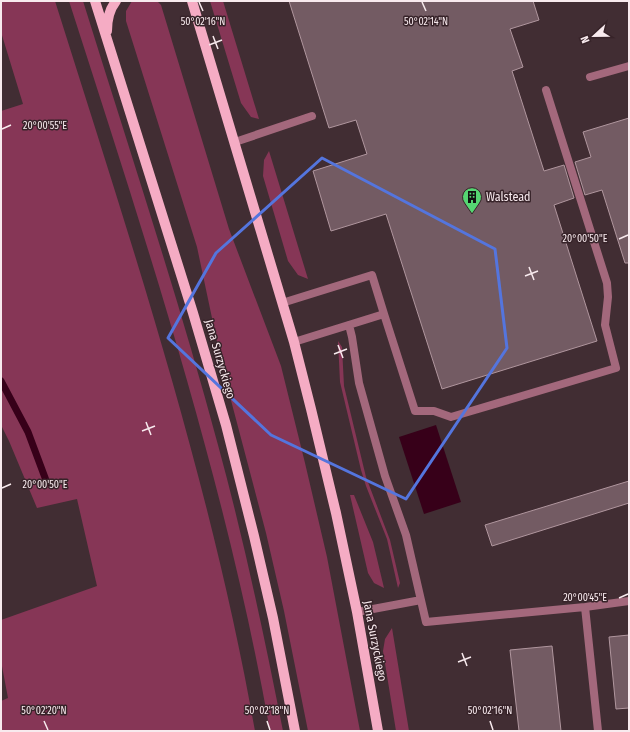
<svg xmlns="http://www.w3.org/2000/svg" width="630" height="732" font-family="'Fira Sans Condensed',sans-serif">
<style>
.green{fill:#863656}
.water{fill:#370019}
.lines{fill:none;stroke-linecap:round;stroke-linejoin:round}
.stream{stroke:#370019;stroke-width:7}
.building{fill:#735b63;stroke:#b0969e}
.lane{stroke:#a3687c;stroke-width:8}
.primary{stroke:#f5acc4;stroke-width:10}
.marked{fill:none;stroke:#5475de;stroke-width:3;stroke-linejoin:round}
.ticks{fill:none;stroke:#f8eaee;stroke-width:1.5}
.labels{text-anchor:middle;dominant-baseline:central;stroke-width:3;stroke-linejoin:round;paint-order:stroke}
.poi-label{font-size:12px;fill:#f8eaee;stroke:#372329;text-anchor:start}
.street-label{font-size:12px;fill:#f8eaee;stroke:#372329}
.ticks-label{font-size:10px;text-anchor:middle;fill:#f8eaee;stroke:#372329;stroke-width:3;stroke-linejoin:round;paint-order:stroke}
</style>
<rect width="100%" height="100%" fill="#412d33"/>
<!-- green -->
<path class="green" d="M 1,1 L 55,1 C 131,242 211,482 255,731 L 1,731 L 1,701 L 8,698 L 1,661 L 1,620 L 97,586 L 77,499 L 37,508 L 9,441 L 1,425 L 1,111 L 23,104 L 1,32 Z
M 69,1 L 83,1 C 129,149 178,296 218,445 C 244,540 264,635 283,731 L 270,731 C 226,482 146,241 69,1 Z
M 132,1 L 157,1 L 161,5 L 229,229 L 281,366 L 305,463 L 327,557 L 360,731 L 308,731 L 284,611 L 266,533 L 223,370 L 197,247 L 126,21 L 126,11 Z
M 210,1 L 223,1 L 259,119 L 251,117 L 241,103 Z
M 269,151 L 308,279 L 298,275 L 288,261 L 263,176 L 264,160 Z
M 338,341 L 342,347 L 344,386 L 366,477 L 390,540 L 400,583 L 398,588 L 387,539 L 366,486 L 361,470 L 340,382 Z
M 350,495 L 354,495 L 373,542 L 384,588 L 374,583 L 368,573 Z
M 392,628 L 409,731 L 396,731 L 383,651 L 385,639 Z"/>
<!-- water -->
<path class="water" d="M 436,425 L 461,502 L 424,514 L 399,437 Z"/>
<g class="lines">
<!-- stream -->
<path class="stream" d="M 1,381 L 28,432 L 47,483"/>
</g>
<!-- building -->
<path class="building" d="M 289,1 L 533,1 L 539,20 L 510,29 L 523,67 L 512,71 L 544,171 L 564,165 L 574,198 L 554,205 L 597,341 L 442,389 L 386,214 L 331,231 L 313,171 L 367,154 L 356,120 L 329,128 Z
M 629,118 L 629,263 L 625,263 L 602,190 L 585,195 L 575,162 L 591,157 L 583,132 Z
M 629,481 L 629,503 L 492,546 L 485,525 Z
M 629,635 L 629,708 L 616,709 L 609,637 Z
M 552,646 L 561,731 L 519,731 L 510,650 Z"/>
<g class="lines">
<!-- lane -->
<path class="lane" d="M 590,77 L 629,66
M 235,142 L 312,116
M 282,303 L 372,275 L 384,314
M 349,325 L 352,337 L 359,383 L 385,476 L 406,535 L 426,622 L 585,607 L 629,601
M 294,342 L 384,314 L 415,411 L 434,411 L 451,417 L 616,368 L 605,325 L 608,297 L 607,283 L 546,90
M 585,607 L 598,731
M 357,612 L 421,600"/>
<!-- primary -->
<path class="primary" d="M 95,1 L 193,313 L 226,425 L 254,536 L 273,618 L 295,731
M 192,1 L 294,342 L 311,409 L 336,513 L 357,612 L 378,731
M 107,31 C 107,19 109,10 116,1"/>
</g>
<!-- marked area -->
<path class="marked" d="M 322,158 L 495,249 L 507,348 L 406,499 L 271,435 L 168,338 L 216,253 Z"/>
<!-- ticks -->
<path class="ticks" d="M 199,2 L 203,11M 422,2 L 426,11M 213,36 L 218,49M 209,45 L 222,40M 2,129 L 11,125M 619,239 L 628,235M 529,267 L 534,280M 525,276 L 538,271M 338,345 L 343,358M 334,354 L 347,349M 146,422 L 151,435M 142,431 L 155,426M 2,488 L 11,484M 619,598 L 628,594M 462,653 L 467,666M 458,662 L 471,657M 44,721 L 48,730M 267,721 L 270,730M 490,721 L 493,730"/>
<!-- icons -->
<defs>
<symbol id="building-pin" viewBox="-11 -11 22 30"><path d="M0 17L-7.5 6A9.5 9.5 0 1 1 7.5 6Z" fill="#55d672" stroke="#372329"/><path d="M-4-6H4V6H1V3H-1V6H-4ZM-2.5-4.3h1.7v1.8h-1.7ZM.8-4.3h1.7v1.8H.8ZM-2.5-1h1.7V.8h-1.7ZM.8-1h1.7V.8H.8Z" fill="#111"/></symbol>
</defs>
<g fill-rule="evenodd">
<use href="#building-pin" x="461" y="186" width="22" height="30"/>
</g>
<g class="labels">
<!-- poi labels -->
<g class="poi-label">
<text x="486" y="197">Walstead</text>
</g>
<!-- street labels -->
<g class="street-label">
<text transform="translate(220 359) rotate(74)">Jana Surzyckiego</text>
<text transform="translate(375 641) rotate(79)">Jana Surzyckiego</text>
</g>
</g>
<g class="ticks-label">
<text x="203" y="25">50°02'16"N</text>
<text x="426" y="25">50°02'14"N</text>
<text x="45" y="129">20°00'55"E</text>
<text x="585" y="242">20°00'50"E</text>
<text x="45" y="488">20°00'50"E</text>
<text x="585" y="601">20°00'45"E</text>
<text x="44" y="714">50°02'20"N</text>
<text x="267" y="714">50°02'18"N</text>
<text x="490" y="714">50°02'16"N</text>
</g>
<!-- border -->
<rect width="630" height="732" fill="none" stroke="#f8eaee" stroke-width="4"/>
<!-- north arrow -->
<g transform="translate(594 36) rotate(248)" stroke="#372329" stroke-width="3" paint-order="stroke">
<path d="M0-3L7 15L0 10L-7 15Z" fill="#f8eaee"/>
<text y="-6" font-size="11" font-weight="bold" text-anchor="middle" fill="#f8eaee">N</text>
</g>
</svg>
